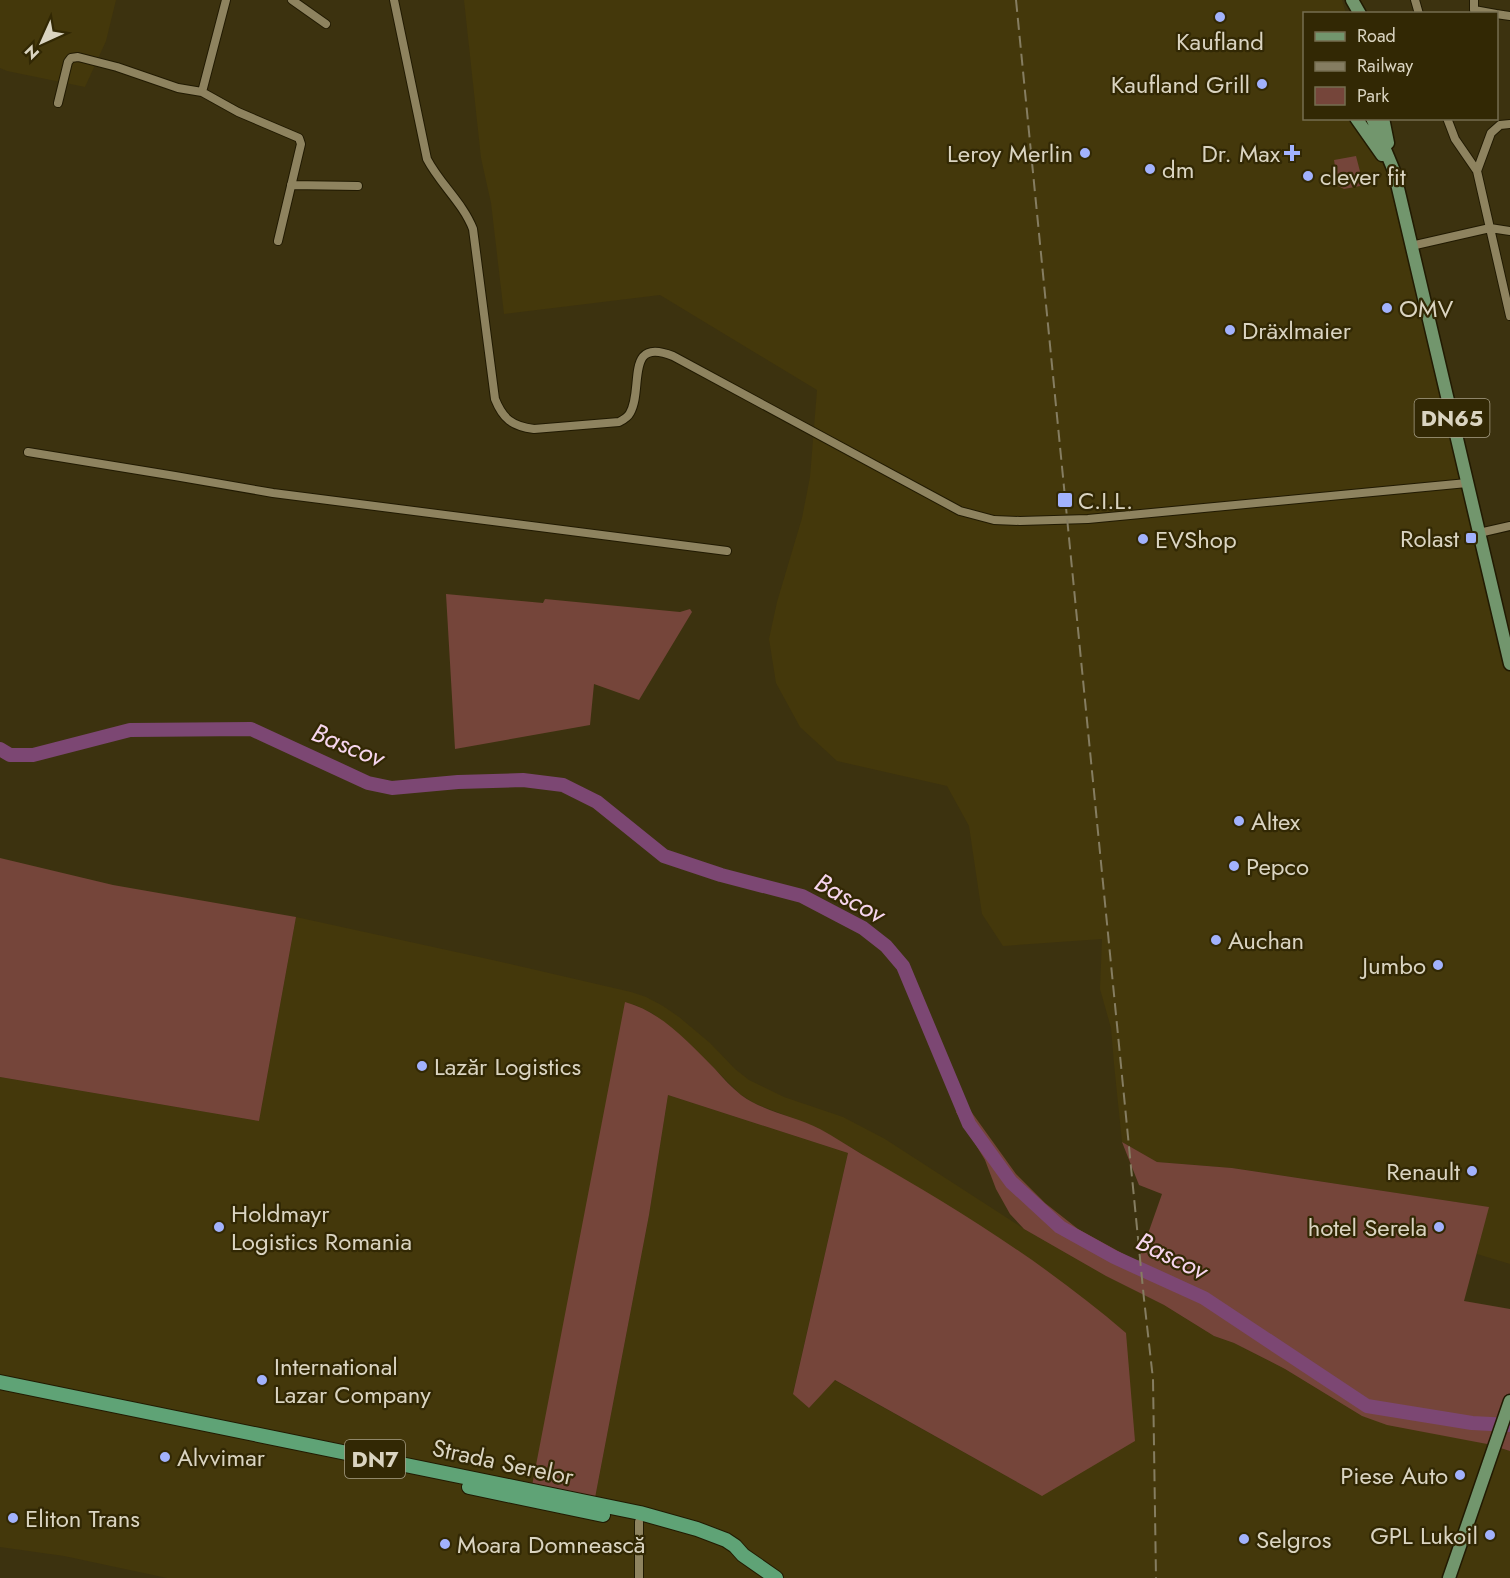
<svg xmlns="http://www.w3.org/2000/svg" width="1510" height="1578" font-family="Jost,sans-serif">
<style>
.built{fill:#44380b;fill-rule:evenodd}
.green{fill:#75453a}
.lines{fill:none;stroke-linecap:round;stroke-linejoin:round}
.river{stroke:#7c4773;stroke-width:14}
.street-casing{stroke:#211a02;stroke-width:10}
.primary-casing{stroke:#211a02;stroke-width:15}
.highway-casing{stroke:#211a02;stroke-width:16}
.street{stroke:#8e835f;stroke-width:8}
.primary{stroke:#72966d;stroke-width:12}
.highway{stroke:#5fa376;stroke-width:14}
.rail{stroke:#857d61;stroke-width:2;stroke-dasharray:12 6;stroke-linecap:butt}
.poi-dot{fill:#a2b2fd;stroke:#322804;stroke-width:2}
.labels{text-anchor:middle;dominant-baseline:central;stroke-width:4.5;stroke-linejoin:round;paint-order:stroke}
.shield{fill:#322804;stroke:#a8a088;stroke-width:1.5}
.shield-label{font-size:22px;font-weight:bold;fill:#dad4c1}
.poi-label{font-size:24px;fill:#dad4c1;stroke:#322804;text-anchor:start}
.street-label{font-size:24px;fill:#dad4c1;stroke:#322804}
.water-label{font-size:26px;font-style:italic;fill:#f6d5ee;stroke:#322804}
</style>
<rect width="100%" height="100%" fill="#3c320f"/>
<!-- built -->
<path class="built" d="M 0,0 L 116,0 L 106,41 L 85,87 L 7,71 L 0,68 Z
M 464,0 L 1342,0 L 1346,13 L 1304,14 L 1304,118 L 1374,119 L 1510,629 L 1510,1264 L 1477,1254 L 1488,1207 L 1232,1168 L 1157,1162 L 1122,1142 L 1114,1064 L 1111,1028 L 1100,989 L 1102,939 L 1003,946 L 982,914 L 969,826 L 947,786 L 837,761 L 800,727 L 776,683 L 769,639 L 777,602 L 802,518 L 810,477 L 817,390 L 660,295 L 504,314 L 491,203 L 481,158 Z
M 296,917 L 488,959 L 631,992 L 646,997 L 663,1006 L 679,1017 L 710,1043 L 735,1069 L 749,1080 L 784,1097 L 843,1117 L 885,1139 L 1024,1229 L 1106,1276 L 1164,1305 L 1214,1336 L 1234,1343 L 1285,1369 L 1362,1416 L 1487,1444 L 1510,1451 L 1510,1578 L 167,1578 L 64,1556 L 0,1547 L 0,1077 L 259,1121 ZM 633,1004 L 652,1013 L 687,1041 L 740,1094 L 754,1103 L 818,1128 L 862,1154 L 1042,1496 L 834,1380 L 809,1408 L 793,1393 L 848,1153 L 668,1095 L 649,1215 L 595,1498 Z"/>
<!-- green -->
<path class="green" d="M 1356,156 L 1363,183 L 1360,186 L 1344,189 L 1338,186 L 1334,160 Z
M 446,594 L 543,603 L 545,599 L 680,612 L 690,609 L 692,612 L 639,700 L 594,684 L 590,725 L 455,749 Z
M 0,858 L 113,885 L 296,917 L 259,1121 L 0,1077 Z
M 625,1002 C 662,1012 689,1043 715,1069 C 723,1078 731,1087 741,1095 C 764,1112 795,1116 820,1129 C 835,1137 848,1146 863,1155 C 955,1207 1046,1264 1126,1333 L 1135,1441 L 1042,1496 L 835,1380 L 809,1408 L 793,1394 L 848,1153 L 668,1095 L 649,1215 L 595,1498 L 532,1486 Z
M 970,1110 L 1016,1174 L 1045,1203 L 1078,1229 L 1138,1262 L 1162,1194 L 1139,1185 L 1122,1142 L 1157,1162 L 1232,1168 L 1489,1207 L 1464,1301 L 1510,1309 L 1510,1451 L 1487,1444 L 1387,1425 L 1362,1416 L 1285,1369 L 1234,1343 L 1214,1336 L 1164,1305 L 1106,1276 L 1024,1229 L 1010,1214 L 996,1189 L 985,1160 L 956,1112 Z"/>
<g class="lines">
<!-- river -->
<path class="river" d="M 0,749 L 10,755 L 33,755 L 130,730 L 251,729 L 368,783 L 392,788 L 458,782 L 523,780 L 563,785 L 597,802 L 664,856 L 721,875 L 802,896 L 863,928 L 886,946 L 903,966 L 969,1124 L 1011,1182 L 1060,1227 L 1114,1257 L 1204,1298 L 1367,1406 L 1472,1423 L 1510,1425"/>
<defs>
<path id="street" d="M 292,0 L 326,24
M 394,0 L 427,159 C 440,184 463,203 473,229 L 495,399 C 503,419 512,426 534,429 L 619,422 C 623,420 628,417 630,413 C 644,389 624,336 673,356 L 960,511 L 994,520 L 1020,521 L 1088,519 L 1467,483
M 1415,0 L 1419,14
M 1474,0 L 1474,10 L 1496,14
M 1496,14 L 1510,16
M 202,92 L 226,0
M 58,103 L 68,62 L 71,58 L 78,57 L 117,67 L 178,88 L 202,92 L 238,112 L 299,138 L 301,144 L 278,241
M 1447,118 L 1455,139 L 1477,171 L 1510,316
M 1477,171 L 1491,133 L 1500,125 L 1510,124
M 291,185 L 358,186
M 1411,246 L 1490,228 L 1510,231
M 28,452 L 175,476 L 273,493 L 727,551
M 1479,533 L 1510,526
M 639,1578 L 639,1522"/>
<path id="primary" d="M 1352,0 L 1360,14
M 1356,118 L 1382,155
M 1372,118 L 1394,171 L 1510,664
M 1383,118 L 1388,143
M 1449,1578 L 1510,1401"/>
<path id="highway" d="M 0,1382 L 640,1513 L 697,1529 L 726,1540 L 735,1546 L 743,1555 L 776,1578
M 469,1487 L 603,1515"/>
</defs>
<!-- street casing -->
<use href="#street" class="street-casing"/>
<!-- primary casing -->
<use href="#primary" class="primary-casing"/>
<!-- highway casing -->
<use href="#highway" class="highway-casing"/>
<!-- street -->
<use href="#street" class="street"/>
<!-- primary -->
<use href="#primary" class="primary"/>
<!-- highway -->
<use href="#highway" class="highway"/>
<!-- rail -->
<path class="rail" d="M 1016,0 L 1144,1299 L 1153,1379 L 1156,1578"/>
</g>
<!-- markers -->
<g class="poi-dot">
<circle cx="1220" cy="17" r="6"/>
<circle cx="1262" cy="84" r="6"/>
<circle cx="1085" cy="153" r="6"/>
<path d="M1289 144h6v6h6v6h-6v6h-6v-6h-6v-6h6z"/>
<circle cx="1150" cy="169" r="6"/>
<circle cx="1308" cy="176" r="6"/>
<circle cx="1387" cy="308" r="6"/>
<circle cx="1230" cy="330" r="6"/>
<rect x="1057" y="492" width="16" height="16" rx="3"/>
<rect x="1465" y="532" width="12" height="12" rx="3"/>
<circle cx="1143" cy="539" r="6"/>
<circle cx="1239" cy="821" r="6"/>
<circle cx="1234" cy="866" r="6"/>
<circle cx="1216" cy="940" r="6"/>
<circle cx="1438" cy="965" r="6"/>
<circle cx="422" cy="1066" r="6"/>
<circle cx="1472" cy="1171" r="6"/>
<circle cx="219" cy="1227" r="6"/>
<circle cx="1439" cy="1227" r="6"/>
<circle cx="262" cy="1380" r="6"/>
<circle cx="165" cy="1457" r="6"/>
<circle cx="1460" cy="1475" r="6"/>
<circle cx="13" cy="1518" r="6"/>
<circle cx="1490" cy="1535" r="6"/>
<circle cx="1244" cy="1539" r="6"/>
<circle cx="445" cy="1544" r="6"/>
</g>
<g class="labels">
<!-- shield labels -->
<g class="shield">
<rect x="1414.5" y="399" width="75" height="38" rx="4.5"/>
<rect x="345" y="1440" width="60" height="38" rx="4.5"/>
</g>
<g class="shield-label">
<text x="1452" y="418">DN65</text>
<text x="375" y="1459">DN7</text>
</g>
<!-- poi labels -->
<g class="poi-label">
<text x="1220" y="41" text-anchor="middle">Kaufland</text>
<text x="1250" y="84" text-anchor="end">Kaufland Grill</text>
<text x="1073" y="153" text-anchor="end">Leroy Merlin</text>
<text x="1280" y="153" text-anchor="end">Dr. Max</text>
<text x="1162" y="169">dm</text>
<text x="1320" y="176">clever fit</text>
<text x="1399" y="308">OMV</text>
<text x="1242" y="330">Dräxlmaier</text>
<text x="1078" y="500">C.I.L.</text>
<text x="1459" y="538" text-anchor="end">Rolast</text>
<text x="1155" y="539">EVShop</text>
<text x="1251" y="821">Altex</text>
<text x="1246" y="866">Pepco</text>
<text x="1228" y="940">Auchan</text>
<text x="1426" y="965" text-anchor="end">Jumbo</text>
<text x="434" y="1066">Lazăr Logistics</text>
<text x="1460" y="1171" text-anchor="end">Renault</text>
<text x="231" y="1213">Holdmayr<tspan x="231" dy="28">Logistics Romania</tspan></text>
<text x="1427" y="1227" text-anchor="end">hotel Serela</text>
<text x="274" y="1366">International<tspan x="274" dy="28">Lazar Company</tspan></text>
<text x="177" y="1457">Alvvimar</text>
<text x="1448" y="1475" text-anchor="end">Piese Auto</text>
<text x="25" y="1518">Eliton Trans</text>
<text x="1478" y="1535" text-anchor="end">GPL Lukoil</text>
<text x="1256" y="1539">Selgros</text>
<text x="457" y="1544">Moara Domnească</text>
</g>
<!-- street labels -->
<g class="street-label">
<text transform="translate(503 1462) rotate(12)">Strada Serelor</text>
</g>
<!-- water labels -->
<g class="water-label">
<text transform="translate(348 745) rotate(22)">Bascov</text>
<text transform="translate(850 898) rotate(29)">Bascov</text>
<text transform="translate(1172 1256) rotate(26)">Bascov</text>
</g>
</g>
<!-- legend -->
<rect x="1303" y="12" width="195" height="108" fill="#322804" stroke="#756d50" stroke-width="1.5"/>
<rect x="1315" y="32" width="30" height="9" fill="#72966d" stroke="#756d50" stroke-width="1.5"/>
<text x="1357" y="42" font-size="18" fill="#dad4c1">Road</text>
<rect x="1315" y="62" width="30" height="9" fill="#857d61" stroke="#756d50" stroke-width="1.5"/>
<text x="1357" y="72" font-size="18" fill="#dad4c1">Railway</text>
<rect x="1315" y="87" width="30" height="18" fill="#75453a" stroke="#756d50" stroke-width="1.5"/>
<text x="1357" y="102" font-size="18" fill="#dad4c1">Park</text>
<!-- north arrow -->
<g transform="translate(42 42) rotate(225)" stroke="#322804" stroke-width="4.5" paint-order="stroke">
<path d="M0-4.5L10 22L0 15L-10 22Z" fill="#dad4c1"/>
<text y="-9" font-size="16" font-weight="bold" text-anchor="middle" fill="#dad4c1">N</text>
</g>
</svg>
